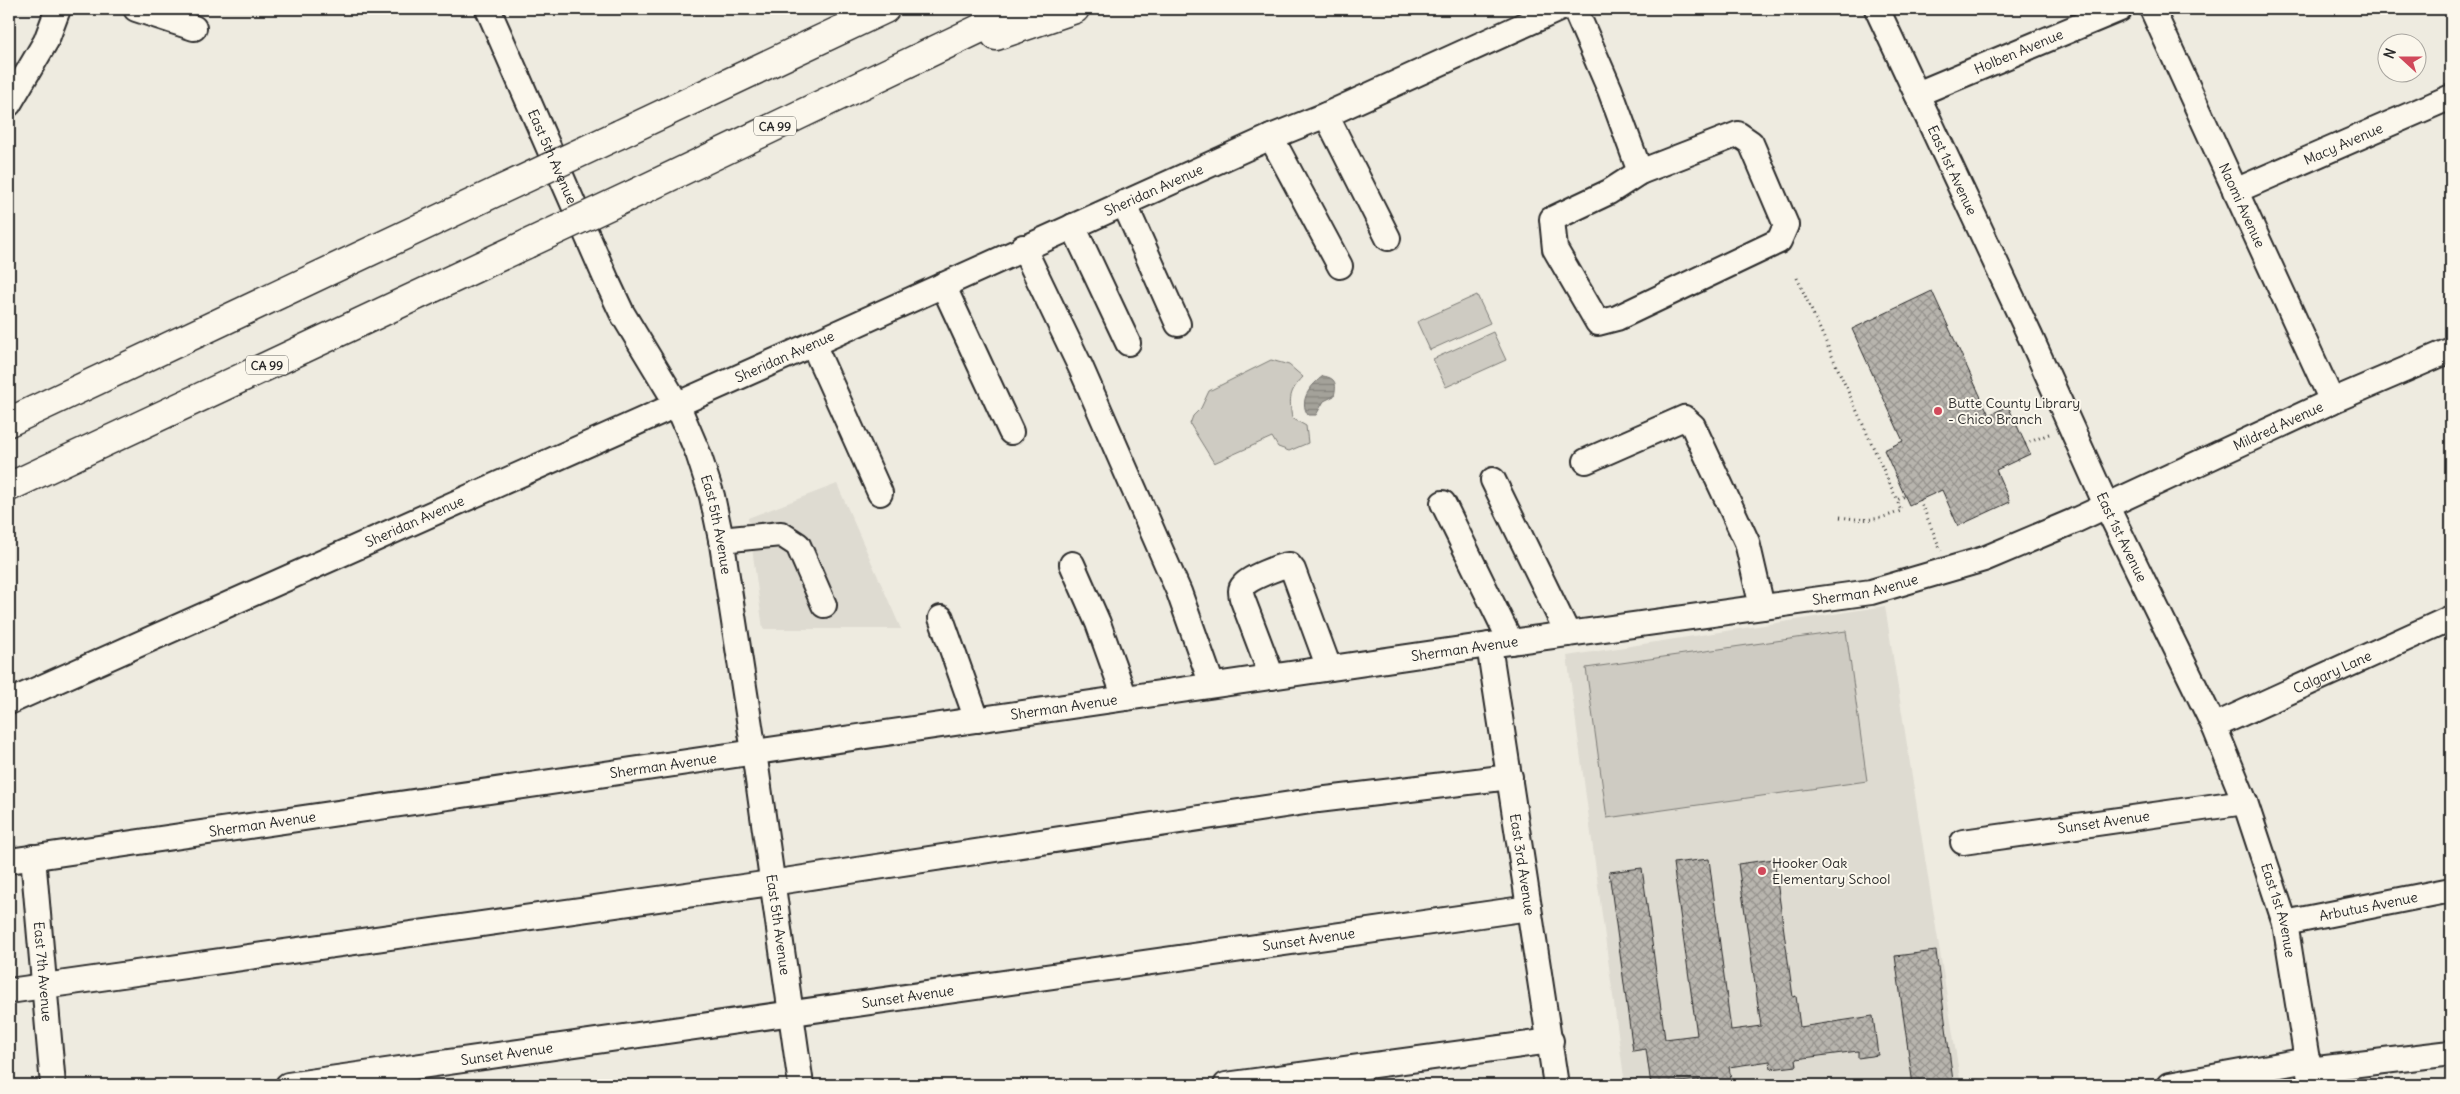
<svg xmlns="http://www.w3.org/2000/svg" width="2460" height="1094" font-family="Delius,sans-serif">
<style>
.built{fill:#dedbd1}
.green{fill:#cecbc2;stroke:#7c7b76}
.water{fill:url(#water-rules);stroke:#74726e}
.building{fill:url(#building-cross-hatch);stroke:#2b2b2b}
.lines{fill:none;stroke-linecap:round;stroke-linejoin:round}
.minor-casing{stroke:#2b2b2b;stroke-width:28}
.highway-casing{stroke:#2b2b2b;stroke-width:31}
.path{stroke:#2b2b2b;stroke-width:3;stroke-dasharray:1 4;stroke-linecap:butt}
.minor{stroke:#fbf7ec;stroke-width:24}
.highway{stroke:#fbf7ec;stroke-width:28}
.highway-bridge-casing{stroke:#2b2b2b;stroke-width:31;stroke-linecap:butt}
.highway-bridge{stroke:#fbf7ec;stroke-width:28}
.poi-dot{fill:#d1495b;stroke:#fbf7ec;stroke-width:2}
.labels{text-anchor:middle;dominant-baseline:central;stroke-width:4;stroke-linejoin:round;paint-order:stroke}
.shield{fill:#fbf7ec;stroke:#696865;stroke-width:1}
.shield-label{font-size:12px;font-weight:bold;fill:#2b2b2b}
.street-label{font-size:14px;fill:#2b2b2b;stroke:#fbf7ec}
.poi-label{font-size:14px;fill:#2b2b2b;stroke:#fbf7ec;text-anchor:start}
</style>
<defs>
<pattern id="water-rules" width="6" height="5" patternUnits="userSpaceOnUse" patternTransform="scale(1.25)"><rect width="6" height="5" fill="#a4a29a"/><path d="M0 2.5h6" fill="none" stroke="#86847e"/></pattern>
<pattern id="building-cross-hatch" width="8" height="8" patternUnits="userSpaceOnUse" patternTransform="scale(1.25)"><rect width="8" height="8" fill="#b8b5ae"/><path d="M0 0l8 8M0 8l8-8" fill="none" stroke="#96938e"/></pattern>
</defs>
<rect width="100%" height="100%" fill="#eeebe0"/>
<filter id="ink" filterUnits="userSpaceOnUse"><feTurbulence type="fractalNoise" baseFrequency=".02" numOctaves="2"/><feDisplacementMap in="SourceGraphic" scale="10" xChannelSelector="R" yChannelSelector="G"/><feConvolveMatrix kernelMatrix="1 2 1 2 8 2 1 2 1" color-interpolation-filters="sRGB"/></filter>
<g filter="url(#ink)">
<!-- built -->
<path class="built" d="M 837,484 L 901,629 L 763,629 L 748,518 Z
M 1885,606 L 1961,1085 L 1625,1085 L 1567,656 Z"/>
<!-- green -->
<path class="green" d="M 1477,295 L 1490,323 L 1430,350 L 1417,322 Z
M 1493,332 L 1506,360 L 1446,387 L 1433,359 Z
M 1271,360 L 1289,365 L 1303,377 C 1289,392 1289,397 1292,418 L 1306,426 L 1308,443 L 1289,451 L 1278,447 L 1272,437 L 1214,463 L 1190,424 L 1193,416 L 1201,408 L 1209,391 Z
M 1846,631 L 1867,781 L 1607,818 L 1586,668 Z"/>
<!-- water -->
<path class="water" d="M 1323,376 C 1336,378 1337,384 1334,396 L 1324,401 L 1316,415 L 1308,415 C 1298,400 1311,385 1323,376 Z"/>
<!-- building -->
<path class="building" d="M 1932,291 L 1989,415 L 2008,406 L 2030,454 L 1996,470 L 2010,502 L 1958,526 L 1942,490 L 1909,505 L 1884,450 L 1903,441 L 1852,329 Z
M 1709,859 L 1731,1030 L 1761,1026 L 1738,864 L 1774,859 L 1793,997 L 1796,996 L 1800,1027 L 1873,1016 L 1878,1055 L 1858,1058 L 1858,1051 L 1796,1059 L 1797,1066 L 1771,1069 L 1770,1061 L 1729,1067 L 1732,1085 L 1699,1085 L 1699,1080 L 1651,1085 L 1646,1049 L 1633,1051 L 1609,872 L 1642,868 L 1665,1039 L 1697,1035 L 1673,863 Z
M 1936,951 L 1953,1081 L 1913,1085 L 1895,956 Z"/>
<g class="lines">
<defs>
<g id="minor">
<path d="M 136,9 L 194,28"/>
<path id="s1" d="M 488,9 L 607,281 L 622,313 L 677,404 L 698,453 L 712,496 L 722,544 L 754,752 L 801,1085"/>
<path d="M 1575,9 L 1610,90 L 1640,172"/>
<path id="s2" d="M 1877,9 L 2030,336 L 2107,507 L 2214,726 L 2245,802 L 2285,923 L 2311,1085"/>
<path id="s3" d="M 2152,9 L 2332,401"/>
<path id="s4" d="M 1917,94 L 2120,9"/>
<path d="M 9,104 L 46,41 L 58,9"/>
<path d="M 1326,115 L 1388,238"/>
<path d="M 1738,134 L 1751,143 L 1786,225 L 1779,241 L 1617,318 L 1598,323 L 1555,249 L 1552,219 L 1609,192 L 1640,172 Z"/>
<path d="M 1271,137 L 1340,266"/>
<path id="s5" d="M 2235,191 L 2451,97"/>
<path d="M 1124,203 L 1178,324"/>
<path d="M 1073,226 L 1128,343"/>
<path d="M 1023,247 L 1081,368 L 1179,592 L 1212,685"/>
<path d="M 943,285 L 1011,432"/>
<path d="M 813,344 L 880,493"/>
<path d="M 1586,461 L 1684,418 L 1693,426 L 1747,542 L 1762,607"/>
<path d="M 1493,480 L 1568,634"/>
<path d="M 1443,503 L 1511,642"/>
<path d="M 721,540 L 781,534 L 798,545 L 824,605"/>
<path d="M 1072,564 L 1098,623 L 1125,698"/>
<path d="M 941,618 L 977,720"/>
<path id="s6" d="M 1489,645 L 1556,1085"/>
<path d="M 1272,677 L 1242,598 C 1241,593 1240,589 1243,586 C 1248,578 1280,566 1289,565 L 1293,570 L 1329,668"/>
<path id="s7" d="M 9,702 L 813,344 L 1271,137 L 1326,115 L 1559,9"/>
<path id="s8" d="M 2214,726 L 2451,618"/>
<path id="s9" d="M 1963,842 L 2245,802"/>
<path id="s10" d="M 33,857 L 53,1085"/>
<path id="s11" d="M 9,861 L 1489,645 L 1871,592 L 1984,559 L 2074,521 L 2332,401 L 2451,350"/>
<path id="s12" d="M 2285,923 L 2451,890"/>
<path d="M 9,991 L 771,883 L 1318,800 L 1510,777"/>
<path d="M 2309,1070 L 2451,1053"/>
<path id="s13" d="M 288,1085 L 1529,908"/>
<path d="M 1226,1085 L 1551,1041"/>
<path d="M 2169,1085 L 2308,1060"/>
</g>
<path id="highway" d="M 996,36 L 1075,9
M 620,134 L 885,9
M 638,192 L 1021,9
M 9,422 L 498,191
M 9,487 L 527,244"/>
</defs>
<!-- minor casing -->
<use href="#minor" class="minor-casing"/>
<!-- highway casing -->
<use href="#highway" class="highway-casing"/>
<!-- path -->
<path class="path" d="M 1797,278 L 1897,500 L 1905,496
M 2025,444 L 2049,434
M 1920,500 L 1941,551
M 1840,517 C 1868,521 1875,521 1901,511 L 1897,500"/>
<!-- minor -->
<use href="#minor" class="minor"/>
<!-- highway -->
<use href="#highway" class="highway"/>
<defs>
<path id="highway-bridge" d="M 498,191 L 620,134
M 527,244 L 638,192"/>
</defs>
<!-- highway-bridge casing -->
<use href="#highway-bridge" class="highway-bridge-casing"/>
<!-- highway-bridge -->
<use href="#highway-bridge" class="highway-bridge"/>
</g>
</g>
<!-- markers -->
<g class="poi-dot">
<circle cx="1938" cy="411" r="5"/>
<circle cx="1762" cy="871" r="5"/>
</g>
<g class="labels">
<!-- shield labels -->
<g class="shield">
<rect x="754" y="116.5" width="42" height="19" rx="4"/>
<rect x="246" y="355.5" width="42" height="19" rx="4"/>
</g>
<g class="shield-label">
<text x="775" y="126">CA 99</text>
<text x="267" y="365">CA 99</text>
</g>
<!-- street labels -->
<g class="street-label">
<text stroke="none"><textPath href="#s4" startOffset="110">Holben Avenue</textPath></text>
<text stroke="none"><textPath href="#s5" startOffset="118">Macy Avenue</textPath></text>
<text stroke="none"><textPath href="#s1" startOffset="161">East 5th Avenue</textPath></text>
<text stroke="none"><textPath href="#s2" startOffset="178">East 1st Avenue</textPath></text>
<text stroke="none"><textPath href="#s7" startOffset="1254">Sheridan Avenue</textPath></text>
<text stroke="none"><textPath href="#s3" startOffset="216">Naomi Avenue</textPath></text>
<text stroke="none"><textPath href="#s7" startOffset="849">Sheridan Avenue</textPath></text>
<text stroke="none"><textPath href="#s11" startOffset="2322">Mildred Avenue</textPath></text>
<text stroke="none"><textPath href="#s7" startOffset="444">Sheridan Avenue</textPath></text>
<text stroke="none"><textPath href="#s1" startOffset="566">East 5th Avenue</textPath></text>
<text stroke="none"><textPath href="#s2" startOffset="582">East 1st Avenue</textPath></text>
<text stroke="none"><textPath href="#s11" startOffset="1876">Sherman Avenue</textPath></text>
<text stroke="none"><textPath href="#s11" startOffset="1471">Sherman Avenue</textPath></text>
<text stroke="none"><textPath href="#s8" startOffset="130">Calgary Lane</textPath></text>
<text stroke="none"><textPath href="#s11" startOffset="1066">Sherman Avenue</textPath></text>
<text stroke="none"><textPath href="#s11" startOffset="661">Sherman Avenue</textPath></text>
<text stroke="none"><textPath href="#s9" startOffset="142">Sunset Avenue</textPath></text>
<text stroke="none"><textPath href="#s11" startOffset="256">Sherman Avenue</textPath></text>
<text stroke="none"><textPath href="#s6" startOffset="222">East 3rd Avenue</textPath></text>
<text stroke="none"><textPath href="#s12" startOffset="85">Arbutus Avenue</textPath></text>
<text stroke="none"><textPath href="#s2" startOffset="988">East 1st Avenue</textPath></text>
<text stroke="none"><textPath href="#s1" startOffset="971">East 5th Avenue</textPath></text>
<text stroke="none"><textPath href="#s13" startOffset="1031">Sunset Avenue</textPath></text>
<text stroke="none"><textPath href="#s10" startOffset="115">East 7th Avenue</textPath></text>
<text stroke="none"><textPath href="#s13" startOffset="626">Sunset Avenue</textPath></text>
<text stroke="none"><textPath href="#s13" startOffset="221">Sunset Avenue</textPath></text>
</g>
<!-- poi labels -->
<g class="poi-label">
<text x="1948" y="403">Butte County Library<tspan x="1948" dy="16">- Chico Branch</tspan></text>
<text x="1772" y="863">Hooker Oak<tspan x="1772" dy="16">Elementary School</tspan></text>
</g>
</g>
<!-- margin -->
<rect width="2460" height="1094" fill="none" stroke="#fbf7ec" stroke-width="30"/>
<rect x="15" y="15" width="2430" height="1064" fill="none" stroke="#2b2b2b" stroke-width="2" filter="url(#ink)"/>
<!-- north arrow -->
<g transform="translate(2402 58) rotate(291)"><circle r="24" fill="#fbf7ec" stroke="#a8a59f"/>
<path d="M0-4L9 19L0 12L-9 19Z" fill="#d1495b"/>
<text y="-8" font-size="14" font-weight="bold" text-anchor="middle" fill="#2b2b2b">N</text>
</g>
</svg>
